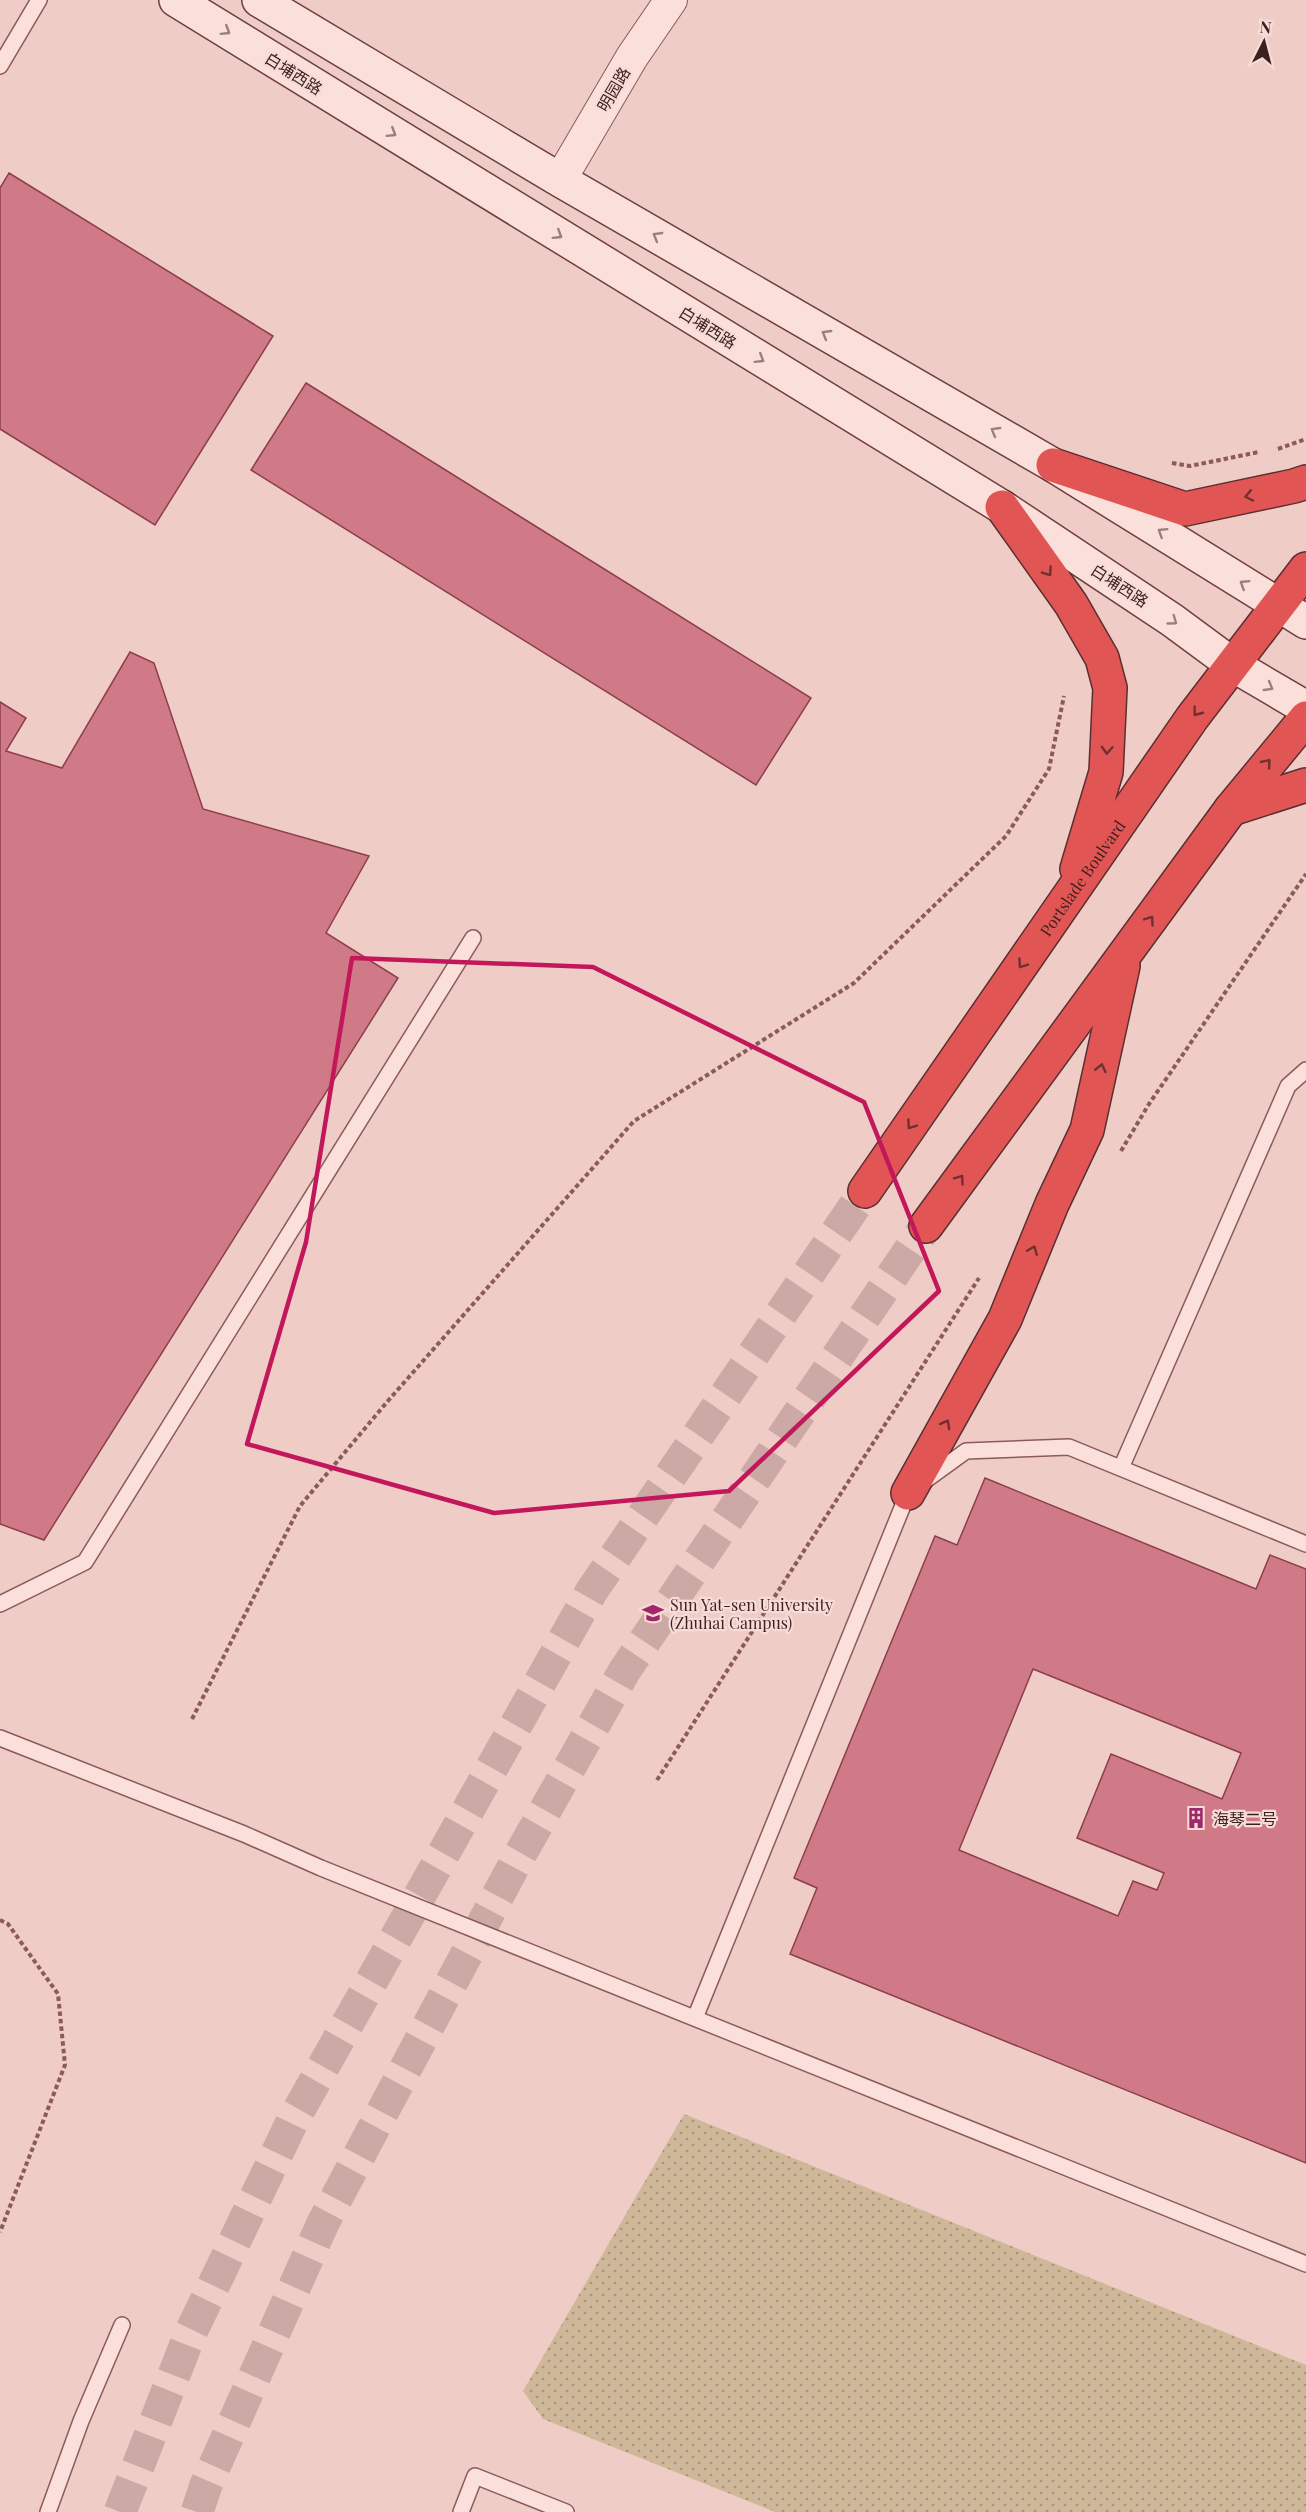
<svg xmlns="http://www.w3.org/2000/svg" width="1306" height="2512" font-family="'Playfair Display','Noto Sans SC',serif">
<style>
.grass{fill:url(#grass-dots)}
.building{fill:#cf7a86;stroke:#8c3f4b;stroke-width:1.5;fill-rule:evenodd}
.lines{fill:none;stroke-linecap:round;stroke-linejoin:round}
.highway-tunnel{stroke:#cca9a5;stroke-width:33;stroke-dasharray:33 16;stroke-linecap:butt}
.lane-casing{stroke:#8c5a5b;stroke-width:18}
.street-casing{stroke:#8c5a5b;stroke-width:34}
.secondary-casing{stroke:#6e3e40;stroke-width:36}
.highway-casing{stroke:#5a2f32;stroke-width:36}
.path{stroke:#8c5a5b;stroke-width:4;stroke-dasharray:4.5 3;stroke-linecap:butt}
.lane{stroke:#fadfda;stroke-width:15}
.street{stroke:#fadfda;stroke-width:32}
.secondary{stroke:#fadfda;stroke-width:33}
.highway{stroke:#e15654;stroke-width:33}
.oneway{stroke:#9b7f7e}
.oneway2{stroke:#6e3030}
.marked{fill:none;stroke:#c2185b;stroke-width:4.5;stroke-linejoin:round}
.labels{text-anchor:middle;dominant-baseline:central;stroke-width:4.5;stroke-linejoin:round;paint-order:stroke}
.street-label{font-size:16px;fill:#3c1f21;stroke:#f7dbd6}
.poi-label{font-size:16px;fill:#3c1f21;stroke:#f7dbd6;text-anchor:start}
</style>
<defs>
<pattern id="grass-dots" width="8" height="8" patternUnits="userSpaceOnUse" patternTransform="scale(1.5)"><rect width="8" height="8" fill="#cfb899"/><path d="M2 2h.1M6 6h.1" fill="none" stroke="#a9957c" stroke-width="1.8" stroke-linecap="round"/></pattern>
</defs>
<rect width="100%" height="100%" fill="#f0ccc6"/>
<!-- grass -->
<path class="grass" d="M 684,2114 L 1306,2365 L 1306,2512 L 775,2512 L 543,2419 L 523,2391 Z"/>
<!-- building -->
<path class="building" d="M 9,173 L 273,336 L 155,525 L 0,429 L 0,188 Z
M 306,383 L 811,698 L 756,785 L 251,470 Z
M 130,652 L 154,663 L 203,809 L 369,856 L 326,933 L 398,978 L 44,1540 L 0,1524 L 0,702 L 26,718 L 6,751 L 62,768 Z
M 985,1478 L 1256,1589 L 1270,1555 L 1306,1569 L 1306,2163 L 790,1954 L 817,1888 L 794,1878 L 935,1536 L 957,1545 ZM 1033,1669 L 1241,1753 L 1222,1799 L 1111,1754 L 1077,1838 L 1164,1873 L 1157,1890 L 1133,1881 L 1118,1916 L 959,1850 Z"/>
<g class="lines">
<!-- highway-tunnel -->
<path class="highway-tunnel" d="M 120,2512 L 190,2334 L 292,2122 L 591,1592 L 865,1191
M 197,2512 L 206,2485 L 323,2223 L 518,1858 L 625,1670 L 926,1226"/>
<defs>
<path id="lane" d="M 0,66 L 39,0
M 1121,1468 L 1288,1086 L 1306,1070
M 0,1604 L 85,1562 L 473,938
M 0,1738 L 244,1834 L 321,1868 L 1306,2264
M 695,2018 L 908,1493 L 966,1451 L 1069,1447 L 1306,1544
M 48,2512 L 81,2421 L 122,2325
M 461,2512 L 475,2476 L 566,2512"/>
<path id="street" d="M 560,180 L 632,57 L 671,0"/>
<path id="secondary" d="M 176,0 L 1002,507 L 1172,620 L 1233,665 L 1306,708
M 259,0 L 560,180 L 1053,465 L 1306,622"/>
<g id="highway">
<path d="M 1053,465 L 1185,509 L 1294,486 L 1306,482"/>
<path d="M 1002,507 L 1071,604 L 1102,658 L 1110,688 L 1106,772 L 1077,869"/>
<path d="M 1231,809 L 1306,785"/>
<path id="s1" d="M 865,1191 L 1192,718 L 1306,569"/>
<path d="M 926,1226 L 1231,809 L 1306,718"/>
<path d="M 908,1493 L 1005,1319 L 1052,1204 L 1087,1130 L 1123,966"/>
</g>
</defs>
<!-- lane casing -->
<use href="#lane" class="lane-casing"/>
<!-- street casing -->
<use href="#street" class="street-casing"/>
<!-- secondary casing -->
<use href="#secondary" class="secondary-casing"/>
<!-- highway casing -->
<use href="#highway" class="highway-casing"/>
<!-- path -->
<path class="path" d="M 1278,449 L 1306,439
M 1172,463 L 1190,466 L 1259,452
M 1121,1151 L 1149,1104 L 1306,874
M 192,1719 L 300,1506 L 387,1402 L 634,1121 L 854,983 L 1006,836 L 1049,769 L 1064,696
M 657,1780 L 979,1278
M 0,1920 L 8,1924 L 58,1994 L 65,2065 L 0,2232"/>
<!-- lane -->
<use href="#lane" class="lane"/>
<!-- street -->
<use href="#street" class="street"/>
<!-- secondary -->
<use href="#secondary" class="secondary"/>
<!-- highway -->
<use href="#highway" class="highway"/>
</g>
<!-- one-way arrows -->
<defs><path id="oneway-chevron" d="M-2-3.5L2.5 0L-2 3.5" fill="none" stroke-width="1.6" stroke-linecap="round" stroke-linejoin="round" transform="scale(1.5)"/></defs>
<g class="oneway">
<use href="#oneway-chevron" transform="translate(226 31) rotate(32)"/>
<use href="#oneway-chevron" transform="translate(392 133) rotate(32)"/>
<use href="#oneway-chevron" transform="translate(558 235) rotate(32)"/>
<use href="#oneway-chevron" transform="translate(657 236) rotate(-150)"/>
<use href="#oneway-chevron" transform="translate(826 334) rotate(-150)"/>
<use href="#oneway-chevron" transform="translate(760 359) rotate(32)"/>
<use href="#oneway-chevron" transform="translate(995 431) rotate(-150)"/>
<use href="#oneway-chevron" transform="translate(1162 532) rotate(-148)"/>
<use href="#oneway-chevron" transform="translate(1244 584) rotate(-148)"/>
<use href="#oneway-chevron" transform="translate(1173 621) rotate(36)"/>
<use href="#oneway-chevron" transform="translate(1269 687) rotate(30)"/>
</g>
<g class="oneway2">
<use href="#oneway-chevron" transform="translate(1249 496) rotate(168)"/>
<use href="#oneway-chevron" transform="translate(1048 572) rotate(55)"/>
<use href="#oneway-chevron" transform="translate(1197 712) rotate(127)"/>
<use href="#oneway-chevron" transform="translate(1107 750) rotate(93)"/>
<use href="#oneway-chevron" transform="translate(1267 763) rotate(-50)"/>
<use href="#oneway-chevron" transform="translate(1150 920) rotate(-54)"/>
<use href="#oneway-chevron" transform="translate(1022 964) rotate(125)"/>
<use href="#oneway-chevron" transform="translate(1101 1068) rotate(-77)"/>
<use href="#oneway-chevron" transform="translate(911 1125) rotate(125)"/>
<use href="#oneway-chevron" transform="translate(960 1179) rotate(-54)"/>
<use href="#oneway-chevron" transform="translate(1033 1250) rotate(-68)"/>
<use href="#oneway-chevron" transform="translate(946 1424) rotate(-61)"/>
</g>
<!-- marked area -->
<path class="marked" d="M 352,958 L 593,967 L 864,1102 L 939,1291 L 729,1491 L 494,1513 L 247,1444 L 306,1242 Z"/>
<!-- icons -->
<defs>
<symbol id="university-bare" viewBox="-9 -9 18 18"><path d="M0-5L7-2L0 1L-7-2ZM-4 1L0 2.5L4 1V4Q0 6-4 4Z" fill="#9e286a" stroke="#f7dbd6" stroke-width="2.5" paint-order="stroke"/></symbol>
<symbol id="building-bare" viewBox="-9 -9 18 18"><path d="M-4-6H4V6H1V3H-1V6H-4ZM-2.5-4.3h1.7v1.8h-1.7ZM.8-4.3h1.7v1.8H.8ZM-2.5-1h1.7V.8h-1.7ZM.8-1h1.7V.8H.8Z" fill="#9e286a" stroke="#f7dbd6" stroke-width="2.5" paint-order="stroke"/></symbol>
</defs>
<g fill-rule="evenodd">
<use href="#university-bare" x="638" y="1598" width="30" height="30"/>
<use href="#building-bare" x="1181" y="1803" width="30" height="30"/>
</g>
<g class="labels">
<!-- street labels -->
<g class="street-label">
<text transform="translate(294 73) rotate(32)">白埔西路</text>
<text transform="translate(613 89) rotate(-60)">明园路</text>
<text transform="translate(708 327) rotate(32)">白埔西路</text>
<text transform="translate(1120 585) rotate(33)">白埔西路</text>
<text stroke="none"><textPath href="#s1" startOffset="381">Portslade Boulvard</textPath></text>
</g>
<!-- poi labels -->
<g class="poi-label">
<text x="670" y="1604">Sun Yat-sen University<tspan x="670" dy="18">(Zhuhai Campus)</tspan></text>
<text x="1213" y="1818">海琴二号</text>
</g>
</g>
<!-- north arrow -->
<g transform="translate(1264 42) rotate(6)" stroke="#f7dbd6" stroke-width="4.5" paint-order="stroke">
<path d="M0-4.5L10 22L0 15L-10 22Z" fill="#3c1f21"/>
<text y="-9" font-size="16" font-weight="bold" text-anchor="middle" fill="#3c1f21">N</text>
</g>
</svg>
